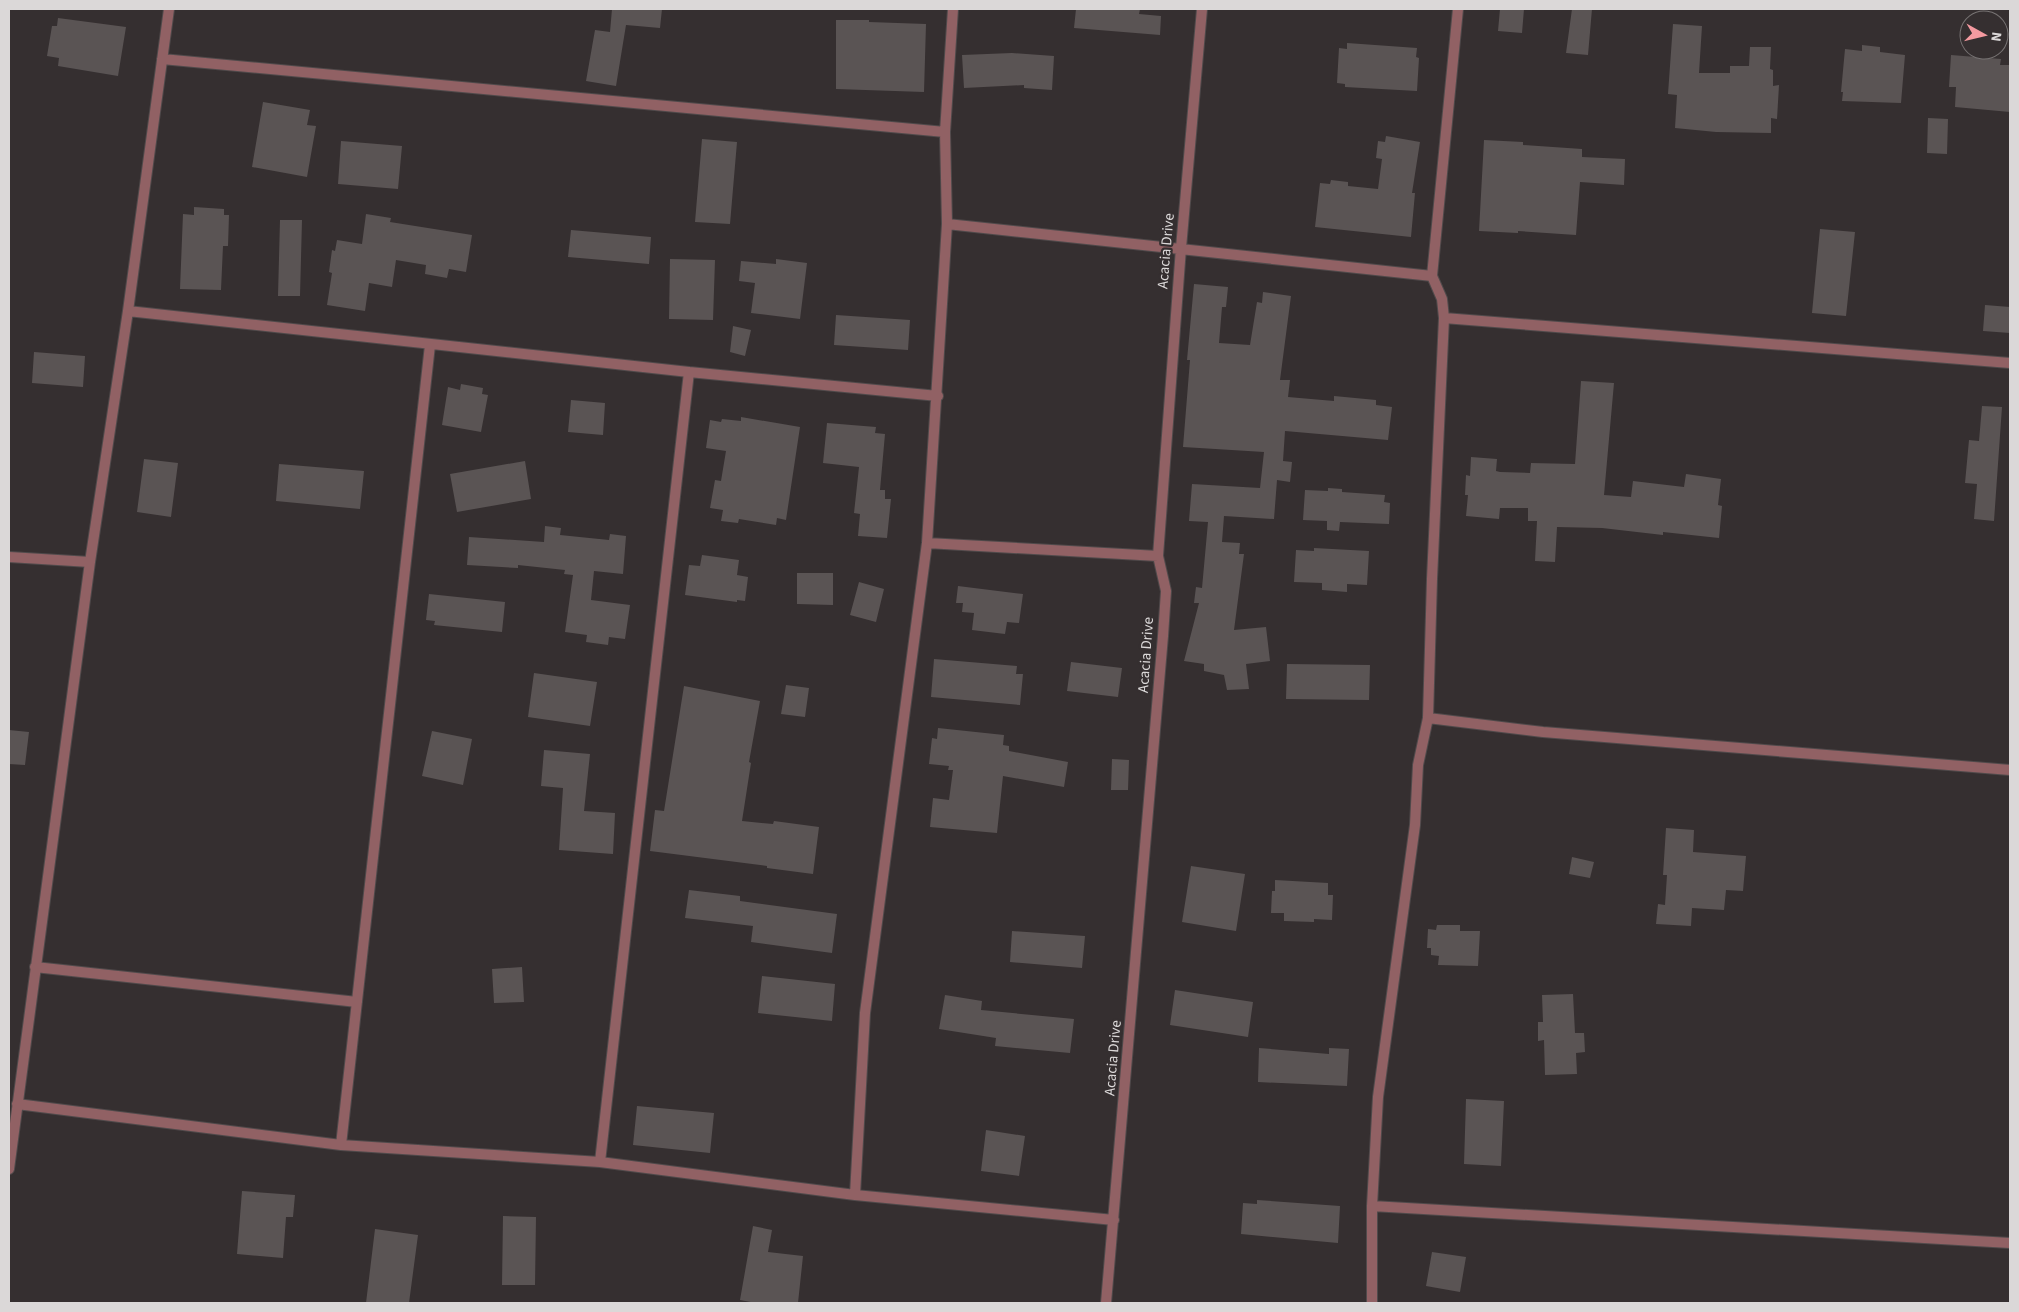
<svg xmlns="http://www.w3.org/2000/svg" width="2019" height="1312" font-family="'Source Sans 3',sans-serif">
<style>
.building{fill:#5a5454}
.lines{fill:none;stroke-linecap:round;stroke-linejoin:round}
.minor-casing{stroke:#504a4b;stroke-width:12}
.minor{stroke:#916164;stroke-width:10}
.labels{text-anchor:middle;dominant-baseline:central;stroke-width:4.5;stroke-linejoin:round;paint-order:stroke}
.street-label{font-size:15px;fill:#dbd8d8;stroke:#352f30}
</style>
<rect width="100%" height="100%" fill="#352f30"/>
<!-- building -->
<path class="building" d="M 612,9 L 662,9 L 660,28 L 626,25 L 616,86 L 586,81 L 595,30 L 610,32 Z
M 1076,9 L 1140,9 L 1139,14 L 1161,16 L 1160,35 L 1074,28 Z
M 1500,9 L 1524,9 L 1522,33 L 1498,31 Z
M 1572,9 L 1592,9 L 1588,55 L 1566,53 Z
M 58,18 L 126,27 L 118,76 L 58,66 L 59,58 L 47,56 L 52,26 L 57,26 Z
M 836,20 L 869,20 L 869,22 L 926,24 L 924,92 L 836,89 Z
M 1673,24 L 1702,26 L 1699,73 L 1730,73 L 1730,66 L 1749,66 L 1750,47 L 1771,47 L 1770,69 L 1773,70 L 1773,86 L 1779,85 L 1777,119 L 1771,118 L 1771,133 L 1716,132 L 1675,128 L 1677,95 L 1668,94 Z
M 1347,43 L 1417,48 L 1416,57 L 1419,58 L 1417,91 L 1345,87 L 1345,84 L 1337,83 L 1339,48 L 1347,49 Z
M 1862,45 L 1880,47 L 1880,52 L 1905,55 L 1901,103 L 1842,101 L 1843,92 L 1841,92 L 1845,49 L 1862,51 Z
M 1012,53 L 1054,56 L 1052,90 L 1024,88 L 1024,85 L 964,88 L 962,55 Z
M 1951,55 L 2001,59 L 2000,65 L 2010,65 L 2010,112 L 1955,107 L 1956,87 L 1949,87 Z
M 263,102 L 310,110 L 307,125 L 316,126 L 307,177 L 252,167 Z
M 1928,118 L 1948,119 L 1947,154 L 1927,153 Z
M 1386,136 L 1420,142 L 1412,193 L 1415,193 L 1411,237 L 1315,227 L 1320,183 L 1330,184 L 1331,180 L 1348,182 L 1348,186 L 1378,189 L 1382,159 L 1376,158 L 1378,141 L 1385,142 Z
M 702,139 L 737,142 L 730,224 L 695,222 Z
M 1484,140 L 1523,142 L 1523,145 L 1582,149 L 1582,157 L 1625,159 L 1624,185 L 1580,182 L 1576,235 L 1518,231 L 1518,233 L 1479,231 Z
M 341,141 L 402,146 L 398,189 L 338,184 Z
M 194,207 L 224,209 L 224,215 L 229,215 L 228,246 L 223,246 L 221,290 L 180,289 L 183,214 L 194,215 Z
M 366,214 L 391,218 L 390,222 L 472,235 L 466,272 L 449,269 L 447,278 L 425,274 L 426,265 L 396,260 L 392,287 L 369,283 L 365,311 L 327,305 L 332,273 L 329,272 L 332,250 L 335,251 L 337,240 L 362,244 Z
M 280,220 L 302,220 L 300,296 L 278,296 Z
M 1820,229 L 1855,232 L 1846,316 L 1812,313 Z
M 571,230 L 651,237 L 649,264 L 568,257 Z
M 670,259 L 715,260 L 713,320 L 669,319 Z
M 776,259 L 807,263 L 800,319 L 751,313 L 755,283 L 739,281 L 741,261 L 776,264 Z
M 1194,284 L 1228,287 L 1226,307 L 1222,307 L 1219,343 L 1250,345 L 1257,302 L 1262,303 L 1263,292 L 1291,296 L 1280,380 L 1290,380 L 1288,397 L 1334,401 L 1334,396 L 1376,400 L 1376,405 L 1392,407 L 1388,440 L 1285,431 L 1283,461 L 1292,462 L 1290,482 L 1277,480 L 1274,519 L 1224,516 L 1222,542 L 1240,543 L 1239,554 L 1244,554 L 1234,630 L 1266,627 L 1270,661 L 1246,664 L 1249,689 L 1227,690 L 1224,675 L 1204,671 L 1204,664 L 1184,661 L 1199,603 L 1194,603 L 1196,587 L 1202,588 L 1208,522 L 1189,521 L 1192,484 L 1260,488 L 1264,452 L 1183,447 L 1190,360 L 1187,360 Z
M 1985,305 L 2010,307 L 2010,333 L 1983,331 Z
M 836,315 L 910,320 L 908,350 L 834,345 Z
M 733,326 L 751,330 L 745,356 L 730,352 Z
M 34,352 L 85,356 L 83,387 L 32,383 Z
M 1581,381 L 1614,383 L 1604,495 L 1631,497 L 1633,481 L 1684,487 L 1686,474 L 1721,479 L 1718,505 L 1722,506 L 1719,538 L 1663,532 L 1663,535 L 1602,528 L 1557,527 L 1555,562 L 1535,561 L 1537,521 L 1528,521 L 1528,508 L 1500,508 L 1499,519 L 1466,516 L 1468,495 L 1465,495 L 1466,475 L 1470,476 L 1471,457 L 1497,459 L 1496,471 L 1500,472 L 1530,473 L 1531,463 L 1575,464 Z
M 461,384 L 483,388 L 482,394 L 488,395 L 481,432 L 442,425 L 448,387 L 460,390 Z
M 571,400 L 605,403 L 603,435 L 568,432 Z
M 1982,406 L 2002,407 L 1994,521 L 1974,519 L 1977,484 L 1965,483 L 1969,440 L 1979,441 Z
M 741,417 L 800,427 L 786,520 L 777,518 L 776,525 L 739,519 L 738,523 L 721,521 L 723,510 L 710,508 L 715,480 L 721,481 L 726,451 L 706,448 L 710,420 L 721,422 L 722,419 L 741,421 Z
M 827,423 L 876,427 L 875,433 L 885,434 L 880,490 L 885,490 L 885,499 L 891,499 L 887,538 L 858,536 L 860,514 L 854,513 L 859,467 L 823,463 Z
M 144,459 L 178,463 L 171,517 L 137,512 Z
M 525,461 L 531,499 L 457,512 L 450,474 Z
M 279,464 L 364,471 L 360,509 L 276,501 Z
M 1328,488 L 1342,489 L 1342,492 L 1385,495 L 1384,502 L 1390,503 L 1389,524 L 1340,522 L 1339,531 L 1327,530 L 1327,521 L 1303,520 L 1305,490 L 1328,491 Z
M 545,526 L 561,528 L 560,535 L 609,540 L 610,534 L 626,536 L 623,574 L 594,571 L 591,600 L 630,605 L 625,639 L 609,637 L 608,645 L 586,642 L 587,635 L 565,632 L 573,575 L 564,574 L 565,570 L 518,565 L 518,568 L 467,565 L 469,537 L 544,542 Z
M 1314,548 L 1369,551 L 1367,585 L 1347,584 L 1347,592 L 1322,590 L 1322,583 L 1294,582 L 1296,550 L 1314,551 Z
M 702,555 L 739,560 L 737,575 L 748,577 L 745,601 L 737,600 L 737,602 L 685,595 L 689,565 L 700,566 Z
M 797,573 L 833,573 L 833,605 L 797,604 Z
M 859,582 L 884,589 L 876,622 L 850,615 Z
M 958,586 L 1023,594 L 1019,623 L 1007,622 L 1005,634 L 972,630 L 974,613 L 962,612 L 963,603 L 956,603 Z
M 429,594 L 505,602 L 502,632 L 434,625 L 435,621 L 426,620 Z
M 934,659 L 1017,666 L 1016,674 L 1023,674 L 1020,705 L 931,697 Z
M 1071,662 L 1122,668 L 1118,697 L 1067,691 Z
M 1287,664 L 1370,665 L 1369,700 L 1286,699 Z
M 534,673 L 597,682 L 590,726 L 528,717 Z
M 786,685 L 809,688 L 805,717 L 781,714 Z
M 684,686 L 760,701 L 749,762 L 751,763 L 742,821 L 773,824 L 774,821 L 819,827 L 813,874 L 767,868 L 767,866 L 650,851 L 655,810 L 664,811 Z
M 938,728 L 1004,735 L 1003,745 L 1009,746 L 1009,751 L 1068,762 L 1064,787 L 1003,776 L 997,833 L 930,827 L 933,798 L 949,800 L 953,770 L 948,770 L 949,766 L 929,764 L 932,738 L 937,739 Z
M 9,730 L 29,732 L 25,765 L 9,764 Z
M 432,731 L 472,739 L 463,785 L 422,776 Z
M 544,750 L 590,754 L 584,811 L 615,813 L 613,854 L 559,850 L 563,788 L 541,786 Z
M 1112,759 L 1129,760 L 1128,790 L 1111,790 Z
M 1666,828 L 1694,830 L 1693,852 L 1746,856 L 1743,891 L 1726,890 L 1724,910 L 1692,908 L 1691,926 L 1656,924 L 1658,904 L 1665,905 L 1667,875 L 1663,875 Z
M 1572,857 L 1594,862 L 1590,878 L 1569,874 Z
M 1191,866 L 1245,874 L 1236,931 L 1182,922 Z
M 1275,880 L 1328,883 L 1328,895 L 1333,895 L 1332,920 L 1314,919 L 1314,922 L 1284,921 L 1284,913 L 1271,913 L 1272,891 L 1275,891 Z
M 689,890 L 740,896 L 740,901 L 837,914 L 832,953 L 751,942 L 753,926 L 685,918 Z
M 1437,925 L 1460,925 L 1460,931 L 1480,931 L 1478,966 L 1438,965 L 1439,956 L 1431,955 L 1431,948 L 1427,948 L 1428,929 L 1436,930 Z
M 1012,931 L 1085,936 L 1082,968 L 1010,962 Z
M 522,967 L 524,1002 L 494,1003 L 492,969 Z
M 762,976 L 835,984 L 832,1021 L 758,1013 Z
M 1175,990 L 1253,1002 L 1248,1037 L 1170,1025 Z
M 1573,994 L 1575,1033 L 1584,1033 L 1585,1052 L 1576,1053 L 1577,1074 L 1545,1075 L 1544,1040 L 1538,1041 L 1538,1022 L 1543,1022 L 1542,995 Z
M 945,995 L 982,1001 L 981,1010 L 1074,1019 L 1070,1053 L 995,1046 L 996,1038 L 939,1029 Z
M 1259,1048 L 1329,1054 L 1329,1048 L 1349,1049 L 1347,1086 L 1258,1082 Z
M 1466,1099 L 1504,1101 L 1501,1166 L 1464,1164 Z
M 637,1106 L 714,1113 L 710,1153 L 633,1145 Z
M 986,1130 L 1025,1136 L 1019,1176 L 981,1171 Z
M 242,1191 L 295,1195 L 293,1217 L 286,1217 L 283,1258 L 237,1254 Z
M 1257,1200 L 1340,1206 L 1338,1243 L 1241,1234 L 1243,1203 L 1257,1204 Z
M 503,1216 L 536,1217 L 535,1285 L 502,1285 Z
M 753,1226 L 772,1230 L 768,1252 L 803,1256 L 798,1303 L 756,1303 L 740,1300 Z
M 375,1229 L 418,1235 L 409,1303 L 366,1303 Z
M 1432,1252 L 1466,1257 L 1460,1292 L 1426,1286 Z"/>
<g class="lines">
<defs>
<path id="minor" d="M 1458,9 L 1432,276 L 1442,299 L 1444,318 L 1432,579 L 1428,718 L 1543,732 L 2010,770
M 162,59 L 945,132
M 947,224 L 1432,276
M 128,311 L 689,372 L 938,396
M 1444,318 L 2010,363
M 927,543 L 1158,556
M 9,557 L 90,562
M 35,967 L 357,1002
M 17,1104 L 341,1145 L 600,1162 L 855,1195 L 1114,1220
M 341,1145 L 430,345
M 600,1162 L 689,372
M 9,1169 L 90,562 L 128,311 L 169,9
M 855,1195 L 865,1013 L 927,543 L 947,224 L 945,132 L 953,9
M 1372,1206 L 2010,1243
M 1106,1303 L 1163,636 L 1166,591 L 1158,556 L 1181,248 L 1202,9
M 1372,1303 L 1372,1206 L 1378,1097 L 1415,825 L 1418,765 L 1428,718"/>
</defs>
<!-- minor casing -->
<use href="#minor" class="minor-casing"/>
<!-- minor -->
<use href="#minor" class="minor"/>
</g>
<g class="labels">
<!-- street labels -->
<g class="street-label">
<text transform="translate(1166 251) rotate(-85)">Acacia Drive</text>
<text transform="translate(1146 655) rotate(-86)">Acacia Drive</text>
<text transform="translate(1113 1058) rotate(-85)">Acacia Drive</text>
</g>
</g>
<!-- border -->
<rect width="2019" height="1312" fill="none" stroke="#dbd8d8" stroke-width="20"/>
<!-- north arrow -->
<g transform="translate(1984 35) rotate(98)"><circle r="24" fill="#352f30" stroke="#777373"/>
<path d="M0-4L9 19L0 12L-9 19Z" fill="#f49aa0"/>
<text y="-8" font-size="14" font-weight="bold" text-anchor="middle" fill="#dbd8d8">N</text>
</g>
</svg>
